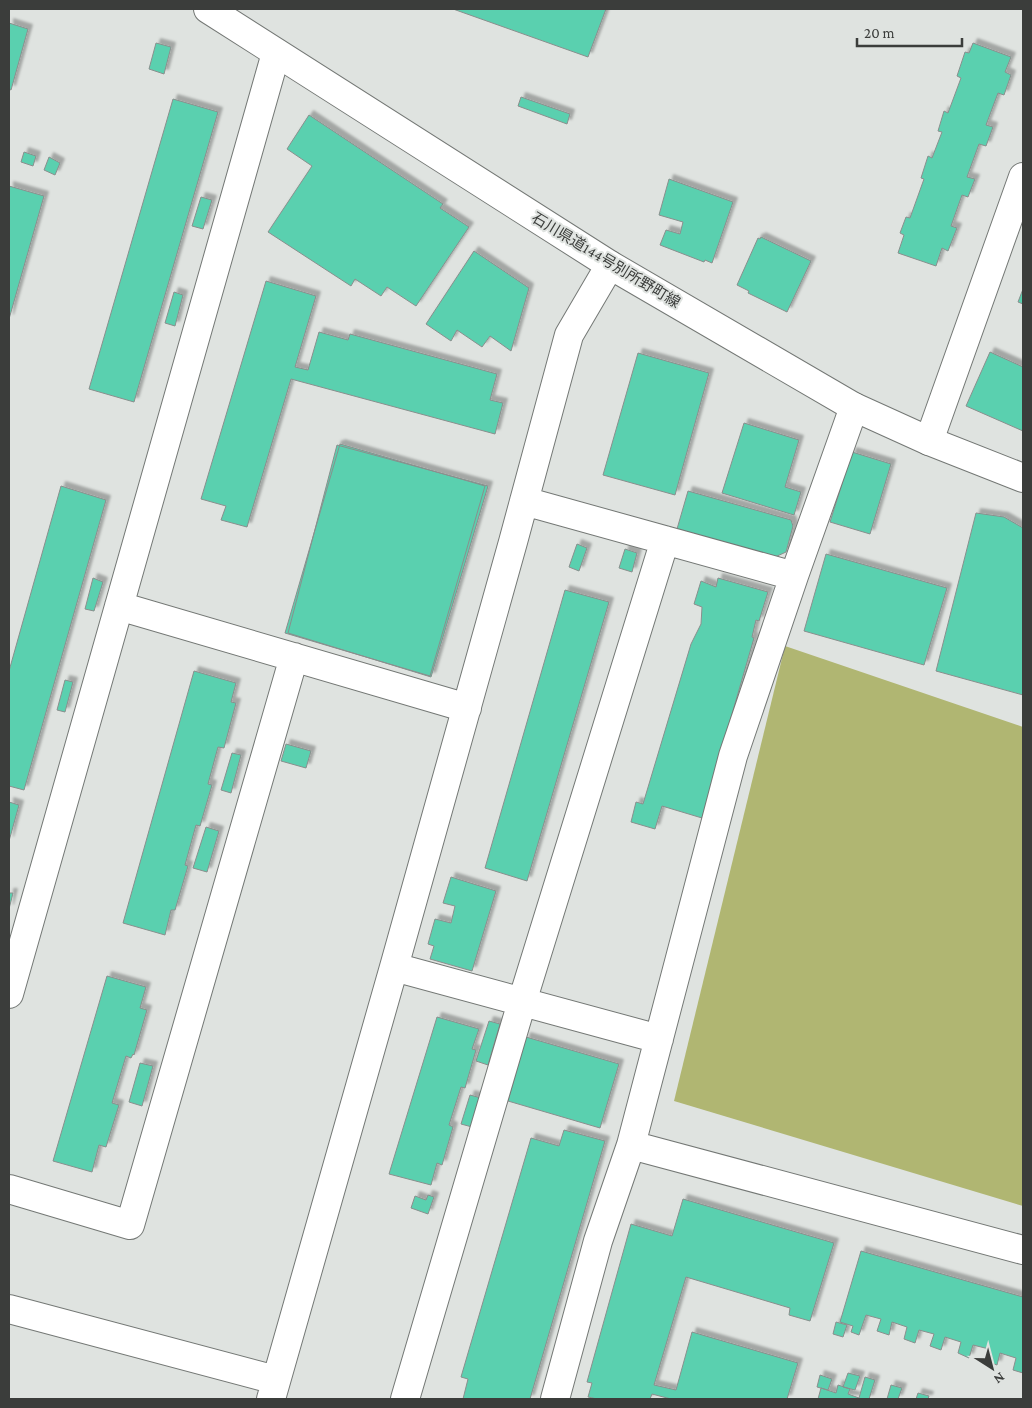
<svg xmlns="http://www.w3.org/2000/svg" width="1032" height="1408" font-family="'Crimson Pro','Noto Sans JP',serif">
<style>
.green{fill:#b0b672}
.building{fill:#5ad0af;stroke:#898f8d;filter:url(#shadow)}
.lines{fill:none;stroke-linecap:round;stroke-linejoin:round}
.minor-casing{stroke:#747875;stroke-width:30}
.major-casing{stroke:#747875;stroke-width:30}
.minor{stroke:#fff;stroke-width:28}
.major{stroke:#fff;stroke-width:28}
.labels{text-anchor:middle;dominant-baseline:central;stroke-width:4;stroke-linejoin:round;paint-order:stroke}
.street-label{font-size:15px;fill:#3b3d3b;stroke:#dfe3e0}
</style>
<defs>
<filter id="shadow"><feDropShadow dx="4.5" dy="-4.5" stdDeviation="1" flood-color="#0004"/></filter>
</defs>
<rect width="100%" height="100%" fill="#dfe3e0"/>
<!-- green -->
<path class="green" d="M 785,646 L 1023,727 L 1023,1206 L 674,1101 Z"/>
<!-- building -->
<path class="building" d="M 453,9 L 606,9 L 588,57 Z
M 9,23 L 28,29 L 11,90 L 9,89 Z
M 156,43 L 171,47 L 164,74 L 149,69 Z
M 973,43 L 1011,57 L 1005,72 L 1011,75 L 1004,95 L 998,93 L 986,125 L 993,127 L 986,146 L 979,144 L 967,177 L 975,179 L 968,197 L 962,195 L 951,226 L 957,228 L 948,251 L 942,248 L 936,266 L 898,253 L 904,235 L 900,233 L 906,217 L 910,218 L 924,179 L 921,178 L 928,156 L 932,158 L 942,132 L 938,131 L 944,111 L 948,113 L 961,78 L 957,76 L 965,52 L 969,53 Z
M 521,97 L 570,114 L 567,124 L 518,106 Z
M 173,99 L 218,112 L 134,402 L 89,389 Z
M 309,115 L 443,204 L 440,208 L 469,227 L 416,306 L 387,287 L 381,296 L 355,279 L 351,286 L 268,232 L 312,166 L 287,149 Z
M 24,152 L 36,156 L 33,166 L 21,162 Z
M 49,157 L 60,163 L 55,175 L 44,170 Z
M 669,179 L 733,202 L 712,263 L 705,260 L 704,262 L 660,245 L 666,230 L 680,234 L 683,222 L 659,215 Z
M 9,186 L 44,196 L 9,319 Z
M 201,197 L 212,200 L 203,229 L 192,226 Z
M 761,237 L 811,261 L 787,312 L 748,293 L 749,291 L 737,285 L 758,238 L 760,239 Z
M 474,251 L 529,288 L 511,351 L 490,336 L 482,347 L 457,330 L 451,341 L 426,324 Z
M 266,281 L 316,296 L 295,367 L 308,370 L 319,332 L 348,340 L 350,334 L 497,374 L 490,400 L 503,403 L 495,434 L 291,379 L 247,527 L 221,520 L 226,506 L 201,499 Z
M 1023,289 L 1023,304 L 1018,302 Z
M 174,292 L 183,295 L 175,326 L 165,323 Z
M 990,352 L 1023,367 L 1023,431 L 966,406 Z
M 638,353 L 709,373 L 675,495 L 603,475 Z
M 744,423 L 799,440 L 785,487 L 801,492 L 794,515 L 722,493 Z
M 340,444 L 485,486 L 430,676 L 285,633 Z
M 337,445 L 488,486 L 431,677 L 288,633 Z
M 852,452 L 891,464 L 870,534 L 830,522 Z
M 61,486 L 106,500 L 24,790 L 9,786 L 9,671 Z
M 688,491 L 791,520 L 793,526 L 786,552 L 775,557 L 677,529 Z
M 976,513 L 1004,517 L 1023,528 L 1023,695 L 936,671 Z
M 577,544 L 587,548 L 579,571 L 569,567 Z
M 625,549 L 637,553 L 632,572 L 619,568 Z
M 826,554 L 947,588 L 924,665 L 804,631 Z
M 93,578 L 103,582 L 94,611 L 85,609 Z
M 718,578 L 768,592 L 759,621 L 756,620 L 752,637 L 754,638 L 702,818 L 662,806 L 655,829 L 631,822 L 636,802 L 643,804 L 691,644 L 701,624 L 702,607 L 694,604 L 701,581 L 716,587 Z
M 565,590 L 609,602 L 527,881 L 485,868 Z
M 194,671 L 236,683 L 231,702 L 236,703 L 224,748 L 218,747 L 208,784 L 212,785 L 200,826 L 196,825 L 185,865 L 188,866 L 175,910 L 171,910 L 165,935 L 123,923 Z
M 65,680 L 73,682 L 65,712 L 57,710 Z
M 286,744 L 311,751 L 306,768 L 281,761 Z
M 232,753 L 241,755 L 231,793 L 221,790 Z
M 9,802 L 19,805 L 9,841 Z
M 206,827 L 219,831 L 207,872 L 193,868 Z
M 451,877 L 496,891 L 472,971 L 430,959 L 434,946 L 428,944 L 435,919 L 451,923 L 455,906 L 443,903 Z
M 9,893 L 13,893 L 9,909 Z
M 107,976 L 146,987 L 140,1008 L 147,1010 L 134,1055 L 133,1054 L 131,1058 L 126,1056 L 112,1103 L 119,1105 L 106,1147 L 99,1145 L 92,1172 L 53,1161 Z
M 437,1017 L 479,1029 L 472,1049 L 476,1050 L 465,1088 L 461,1087 L 449,1125 L 453,1127 L 442,1165 L 437,1163 L 431,1185 L 389,1174 Z
M 489,1021 L 500,1024 L 488,1065 L 476,1061 Z
M 526,1037 L 619,1064 L 600,1128 L 508,1101 Z
M 140,1063 L 153,1066 L 142,1106 L 129,1102 Z
M 470,1095 L 481,1098 L 472,1127 L 461,1124 Z
M 564,1130 L 605,1141 L 530,1399 L 463,1399 L 468,1379 L 461,1377 L 531,1138 L 559,1146 Z
M 428,1195 L 434,1197 L 428,1214 L 411,1208 L 415,1196 L 426,1200 Z
M 683,1199 L 834,1243 L 810,1321 L 789,1315 L 790,1308 L 686,1277 L 654,1385 L 676,1390 L 692,1332 L 798,1363 L 787,1399 L 671,1399 L 652,1394 L 650,1399 L 597,1399 L 588,1397 L 592,1383 L 587,1382 L 631,1224 L 672,1236 Z
M 861,1251 L 1023,1297 L 1023,1373 L 1013,1370 L 1016,1358 L 1000,1353 L 997,1365 L 985,1361 L 989,1349 L 973,1345 L 969,1358 L 958,1353 L 961,1342 L 945,1337 L 941,1350 L 930,1346 L 934,1334 L 919,1330 L 915,1343 L 904,1339 L 907,1327 L 892,1322 L 889,1335 L 877,1331 L 881,1319 L 866,1315 L 859,1335 L 851,1332 L 853,1326 L 840,1322 Z
M 836,1322 L 847,1325 L 843,1337 L 833,1334 Z
M 848,1373 L 860,1376 L 855,1390 L 843,1387 Z
M 820,1375 L 832,1379 L 828,1390 L 817,1387 Z
M 865,1377 L 875,1380 L 869,1399 L 818,1399 L 821,1388 L 836,1393 L 838,1385 L 850,1389 L 848,1394 L 859,1398 Z
M 891,1385 L 902,1388 L 898,1399 L 887,1399 Z
M 918,1393 L 929,1396 L 928,1399 L 916,1399 Z"/>
<g class="lines">
<defs>
<path id="minor" d="M 929,441 L 1023,177
M 524,501 L 794,576
M 119,606 L 467,708
M 394,967 L 659,1039
M 9,994 L 276,53
M 631,1145 L 1023,1250
M 9,1189 L 130,1225 L 294,657
M 9,1309 L 276,1380
M 271,1399 L 394,967 L 513,542 L 569,335 L 610,265
M 405,1399 L 522,1002 L 665,540
M 555,1399 L 598,1241 L 631,1145 L 733,756 L 794,576 L 854,407"/>
<path id="major" d="M 208,9 L 610,265 L 854,407 L 929,441 L 1023,478"/>
</defs>
<!-- minor casing -->
<use href="#minor" class="minor-casing"/>
<!-- major casing -->
<use href="#major" class="major-casing"/>
<!-- minor -->
<use href="#minor" class="minor"/>
<!-- major -->
<use href="#major" class="major"/>
</g>
<g class="labels">
<!-- street labels -->
<g class="street-label">
<text transform="translate(606 260) rotate(31)">石川県道144号別所野町線</text>
</g>
</g>
<!-- border -->
<rect width="1032" height="1408" fill="none" stroke="#3b3d3b" stroke-width="20"/>
<!-- north arrow -->
<g transform="translate(992 1368) rotate(144)" stroke="#dfe3e0" stroke-width="4" paint-order="stroke">
<path d="M0-4L9 19L0 12L-9 19Z" fill="#3b3d3b"/>
<text y="-8" font-size="14" font-weight="bold" text-anchor="middle" fill="#3b3d3b">N</text>
</g>
<!-- scale -->
<path d="M857 38v8h105v-8" fill="none" stroke="#3b3d3b" stroke-width="2.5"/>
<text x="864" y="38" font-size="15" fill="#3b3d3b" stroke="#dfe3e0" stroke-width="4" paint-order="stroke">20 m</text>
</svg>
